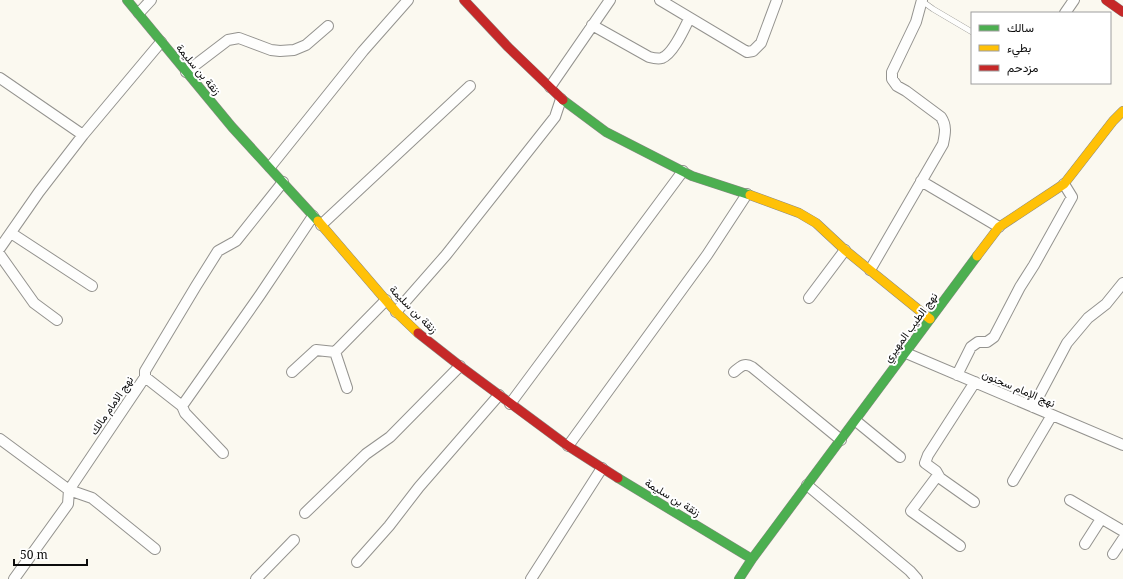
<svg xmlns="http://www.w3.org/2000/svg" width="1123" height="579" font-family="'Noto Serif',Vazirmatn,serif">
<style>
.lines{fill:none;stroke-linecap:round;stroke-linejoin:round}
.lane-casing{stroke:#94938f;stroke-width:6}
.street-casing{stroke:#94938f;stroke-width:12}
.fast-casing{stroke:#8a8985;stroke-width:10}
.slow-casing{stroke:#8a8985;stroke-width:10}
.jam-casing{stroke:#8a8985;stroke-width:10}
.lane{stroke:#fefefd;stroke-width:5}
.street{stroke:#fefefd;stroke-width:10}
.fast{stroke:#4caf50;stroke-width:9}
.slow{stroke:#ffc107;stroke-width:9}
.jam{stroke:#c62828;stroke-width:9}
.labels{text-anchor:middle;dominant-baseline:central;stroke-width:4;stroke-linejoin:round;paint-order:stroke}
.street-label{font-size:11px;fill:#0c0c0c;stroke:#fff}
</style>
<rect width="100%" height="100%" fill="#fbf9f0"/>
<g class="lines">
<defs>
<path id="lane" d="M 922,1 L 933,9 L 972,32"/>
<path id="street" d="M 660,0 L 747,52 L 753,51 L 761,43 L 777,0
M 139,13 L 151,0
M 1065,13 L 1074,0
M 592,25 L 649,57 C 653,58 658,59 662,58 C 673,54 684,29 689,19
M 186,72 L 228,40 L 239,38 L 271,50 L 280,51 L 294,50 L 306,45 L 328,26
M 0,78 L 83,135
M 550,87 L 610,0
M 270,167 L 363,51 L 408,0
M 921,181 L 999,227
M 321,225 L 470,86
M 11,233 L 92,286
M 0,248 L 39,192 L 83,135 L 161,42
M 0,255 L 34,303 L 57,320
M 870,270 L 943,144 C 945,134 947,126 941,117 L 906,91 L 897,86 L 892,79 L 892,72 L 916,22 L 922,0
M 809,298 L 845,250
M 396,312 L 446,255 L 555,117 L 561,99
M 906,353 L 1123,445
M 292,372 L 316,350 L 335,352
M 734,372 C 740,367 744,362 752,367 L 841,440
M 957,375 L 971,347 L 978,342 L 987,342 L 994,337 L 1020,287 L 1034,265 L 1072,197 L 1064,184
M 145,377 L 145,371 L 196,286 L 218,251 L 236,241 L 283,182
M 347,388 L 335,352 L 386,300
M 510,404 L 683,171
M 182,406 L 185,413 L 223,453
M 1033,407 L 1067,343 L 1088,318 L 1106,304 L 1123,283
M 856,421 L 900,457
M 0,439 L 69,490 L 92,498 L 155,549
M 568,446 L 707,255 L 747,194
M 938,475 L 911,511 L 960,546
M 1013,481 L 1052,415
M 807,485 L 910,571 L 917,579
M 1070,500 L 1123,531
M 974,502 L 940,478 L 936,471 L 925,463 L 928,455 L 975,382
M 305,513 L 366,454 L 390,437 L 460,366
M 1085,544 L 1101,519
M 1113,554 L 1123,539
M 357,562 L 389,526 L 419,487 L 499,395
M 14,579 L 68,504 L 69,490 L 145,377 L 182,406 L 260,295 L 313,216
M 256,579 L 294,540
M 531,579 L 602,468"/>
<path id="fast" d="M 127,0 L 232,127 L 318,221
M 563,100 L 606,132 L 692,176 L 750,195
M 618,478 L 752,559
M 739,579 L 752,559 L 977,256"/>
<path id="slow" d="M 750,195 L 799,213 L 816,223 L 845,250 L 930,319
M 318,221 L 396,312 L 418,333
M 977,256 L 999,227 L 1064,184 L 1113,121 L 1123,111"/>
<path id="jam" d="M 464,0 L 508,47 L 563,100
M 1106,0 L 1123,12
M 418,333 L 460,366 L 568,446 L 618,478"/>
</defs>
<!-- lane casing -->
<use href="#lane" class="lane-casing"/>
<!-- street casing -->
<use href="#street" class="street-casing"/>
<!-- fast casing -->
<use href="#fast" class="fast-casing"/>
<!-- slow casing -->
<use href="#slow" class="slow-casing"/>
<!-- jam casing -->
<use href="#jam" class="jam-casing"/>
<!-- lane -->
<use href="#lane" class="lane"/>
<!-- street -->
<use href="#street" class="street"/>
<!-- fast -->
<use href="#fast" class="fast"/>
<!-- slow -->
<use href="#slow" class="slow"/>
<!-- jam -->
<use href="#jam" class="jam"/>
</g>
<g class="labels">
<!-- street labels -->
<g class="street-label">
<text transform="translate(199 69) rotate(50)">زنقة بن سليمة</text>
<text transform="translate(414 309) rotate(45)">زنقة بن سليمة</text>
<text transform="translate(910 327) rotate(-54)">نهج الطيب المهيري</text>
<text transform="translate(1019 388) rotate(23)">نهج الإمام سحنون</text>
<text transform="translate(111 405) rotate(-56)">نهج الامام مالك</text>
<text transform="translate(673 497) rotate(31)">زنقة بن سليمة</text>
</g>
</g>
<!-- legend -->
<rect x="971" y="12" width="140" height="72" fill="#ffffff" stroke="#9e9e9e"/>
<rect x="979" y="25" width="20" height="6" fill="#4caf50" stroke="#9e9e9e"/>
<text x="1007" y="32" font-size="12" fill="#0c0c0c">سالك</text>
<rect x="979" y="45" width="20" height="6" fill="#ffc107" stroke="#9e9e9e"/>
<text x="1007" y="52" font-size="12" fill="#0c0c0c">بطيء</text>
<rect x="979" y="65" width="20" height="6" fill="#c62828" stroke="#9e9e9e"/>
<text x="1007" y="72" font-size="12" fill="#0c0c0c">مزدحم</text>
<!-- scale -->
<path d="M14 559v6h73v-6" fill="none" stroke="#0c0c0c" stroke-width="2"/>
<text x="20" y="559" font-size="12" fill="#0c0c0c" stroke="#ffffff" stroke-width="3" paint-order="stroke">50 m</text>
</svg>
